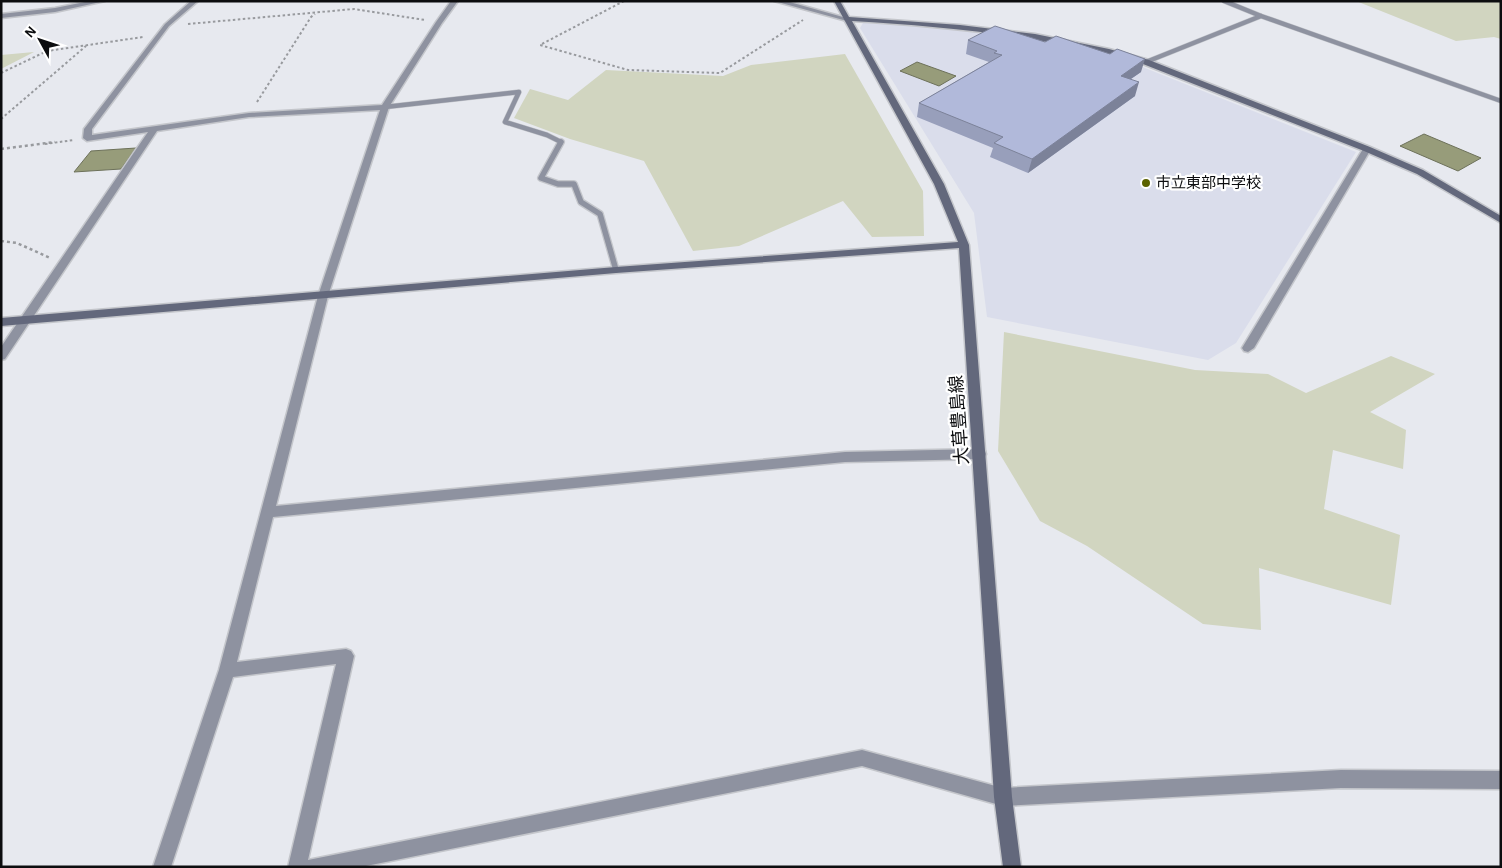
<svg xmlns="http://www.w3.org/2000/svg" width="1502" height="868" font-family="'Alegreya Sans','Noto Sans JP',sans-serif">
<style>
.built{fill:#daddeb}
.green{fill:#d1d5c0}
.water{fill:#979c7a;stroke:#6d715a}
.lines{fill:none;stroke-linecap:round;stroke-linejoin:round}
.lane-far1-casing{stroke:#c4c6cb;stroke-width:5.5}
.lane-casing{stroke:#c4c6cb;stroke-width:8}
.street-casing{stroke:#c4c6cb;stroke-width:3}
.secondary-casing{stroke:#c4c6cb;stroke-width:3}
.path-far1{stroke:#989a9e;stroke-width:2;stroke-dasharray:2.5 2.5;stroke-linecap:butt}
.path{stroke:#989a9e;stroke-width:2.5;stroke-dasharray:3 3;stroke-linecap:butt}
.lane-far1{stroke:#8e92a0;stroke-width:4.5}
.lane{stroke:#8e92a0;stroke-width:5.5}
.street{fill:#8e92a0;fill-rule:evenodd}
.secondary{fill:#63687c;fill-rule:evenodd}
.wall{fill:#989fbb}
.shaded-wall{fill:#7c8299}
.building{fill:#b1b9da;stroke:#7c8299}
.poi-dot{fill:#5b6200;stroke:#fff;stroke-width:2}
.labels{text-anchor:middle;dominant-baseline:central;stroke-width:4.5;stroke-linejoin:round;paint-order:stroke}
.far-poi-label{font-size:15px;fill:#0c0d0f;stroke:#fff;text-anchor:start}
.street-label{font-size:18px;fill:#0c0d0f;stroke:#fff}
</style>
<rect width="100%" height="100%" fill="#e7e9ef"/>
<!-- built -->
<path class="built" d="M 863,23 L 926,26 L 1008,35 L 1085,49 L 1140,66 L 1356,152 L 1236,343 L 1208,360 L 987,317 L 974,213 L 860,28 Z"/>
<!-- green -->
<path class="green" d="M 1356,1 L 1501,1 L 1501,39 L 1494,37 L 1456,41 Z
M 34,52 L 1,69 L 1,55 Z
M 845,54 L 923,191 L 924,236 L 872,237 L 843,201 L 739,246 L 693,251 L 644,161 L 570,139 L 514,118 L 530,89 L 568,100 L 606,70 L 723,76 L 751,65 Z
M 1004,332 L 1195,370 L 1268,374 L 1306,393 L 1391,356 L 1435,374 L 1370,412 L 1406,430 L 1403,469 L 1333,450 L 1324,509 L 1400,535 L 1391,605 L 1259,568 L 1261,630 L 1203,624 L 1087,546 L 1040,521 L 998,451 Z"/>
<!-- water -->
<path class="water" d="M 917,62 L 956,76 L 939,86 L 900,71 Z
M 1424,134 L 1481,158 L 1458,171 L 1400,146 Z
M 136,148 L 121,169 L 74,172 L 91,151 Z"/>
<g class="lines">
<defs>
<path id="lane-far1" d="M 1224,1 L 1261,16 L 1501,101
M 1146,62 L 1261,16
M 385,107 L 519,92 L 505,122 L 547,135 L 561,142 L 560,144"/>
<path id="lane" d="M 561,142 L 541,178 L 558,184 L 574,184 L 581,202 L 600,214 L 616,270"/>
<path id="street" d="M 90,1 L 105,1 L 55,12 L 1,18 L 1,14 L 55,8 Z
M 191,1 L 198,1 L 169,26 L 92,129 L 92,135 L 249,113 L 382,105 L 436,22 L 451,1 L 458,1 L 442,23 L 389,107 L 328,296 L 276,506 L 845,452 L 980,449 L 985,451 L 986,454 L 985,457 L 980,459 L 845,462 L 273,517 L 237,662 L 346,649 L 351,651 L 354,656 L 308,860 L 862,750 L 1003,788 L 1341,770 L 1501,771 L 1501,789 L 1341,788 L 1003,806 L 862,766 L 361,867 L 288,867 L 336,664 L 233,677 L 171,867 L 153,867 L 219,670 L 318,296 L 380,110 L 249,117 L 157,131 L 5,359 L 1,360 L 1,347 L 148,132 L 87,141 L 83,138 L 84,129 L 165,24 Z
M 774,1 L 786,1 L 850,19 L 847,21 Z
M 1367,146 L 1371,149 L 1254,348 L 1248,352 L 1244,351 L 1242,348 L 1363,149 Z"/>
<path id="secondary" d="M 834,1 L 840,1 L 849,17 L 960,25 L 1035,34 L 1109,49 L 1149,60 L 1370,147 L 1423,170 L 1501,216 L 1501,223 L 1417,174 L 1364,151 L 1143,64 C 1048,36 951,27 852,21 L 944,184 L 969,245 L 1012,797 L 1021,867 L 1003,867 L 994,797 L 959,248 L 616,273 L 1,326 L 1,318 L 616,267 L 958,242 L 934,184 Z"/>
</defs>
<!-- lane-far1 casing -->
<use href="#lane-far1" class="lane-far1-casing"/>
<!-- lane casing -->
<use href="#lane" class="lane-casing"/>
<!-- street casing -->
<use href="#street" class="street-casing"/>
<!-- secondary casing -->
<use href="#secondary" class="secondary-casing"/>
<!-- path-far1 -->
<path class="path-far1" d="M 624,1 L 540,45 L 628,70 L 720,73 L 803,20
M 188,24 L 354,9 L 425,20
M 1,73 L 47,51 L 143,37
M 257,102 L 311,17 L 315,14
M 1,119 L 86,46
M 45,144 L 74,140"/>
<!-- path -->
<path class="path" d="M 1,149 L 55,142
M 1,241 L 17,243 L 50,258"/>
<!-- lane-far1 -->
<use href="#lane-far1" class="lane-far1"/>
<!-- lane -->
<use href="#lane" class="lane"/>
<!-- street -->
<use href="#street" class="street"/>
<!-- secondary -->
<use href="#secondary" class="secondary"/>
</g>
<!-- wall -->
<path class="wall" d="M 968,40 L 1045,42 L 1141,72 L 1131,79 L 1135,96 L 1028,173 L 990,157 L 993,148 L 917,117 L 919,103 L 989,62 L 966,54 Z"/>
<!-- shaded-wall -->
<path class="shaded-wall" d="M 1145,59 L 1141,72 L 1116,89 L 1121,76 Z
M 1139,82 L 1135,96 L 1028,173 L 1032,159 Z"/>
<!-- building -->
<path class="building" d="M 995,26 L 1045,42 L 1056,36 L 1110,54 L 1117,49 L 1145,59 L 1121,76 L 1139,82 L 1032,159 L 994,143 L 1003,137 L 919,103 L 1002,55 L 994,53 L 997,51 L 968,40 Z"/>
<!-- markers -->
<circle class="poi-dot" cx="1146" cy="183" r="5"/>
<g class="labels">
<!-- far-poi labels -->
<g class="far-poi-label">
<text x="1156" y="183">市立東部中学校</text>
</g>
<!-- street labels -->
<g class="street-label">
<text transform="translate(960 420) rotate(-94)">大草豊島線</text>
</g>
</g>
<!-- border -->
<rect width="1502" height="868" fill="none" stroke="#0c0d0f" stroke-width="5"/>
<!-- north arrow -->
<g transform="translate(40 40) rotate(310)" stroke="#ffffff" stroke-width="4" paint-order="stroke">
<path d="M0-4L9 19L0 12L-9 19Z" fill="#0c0d0f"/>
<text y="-8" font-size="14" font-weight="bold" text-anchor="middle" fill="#0c0d0f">N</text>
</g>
</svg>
